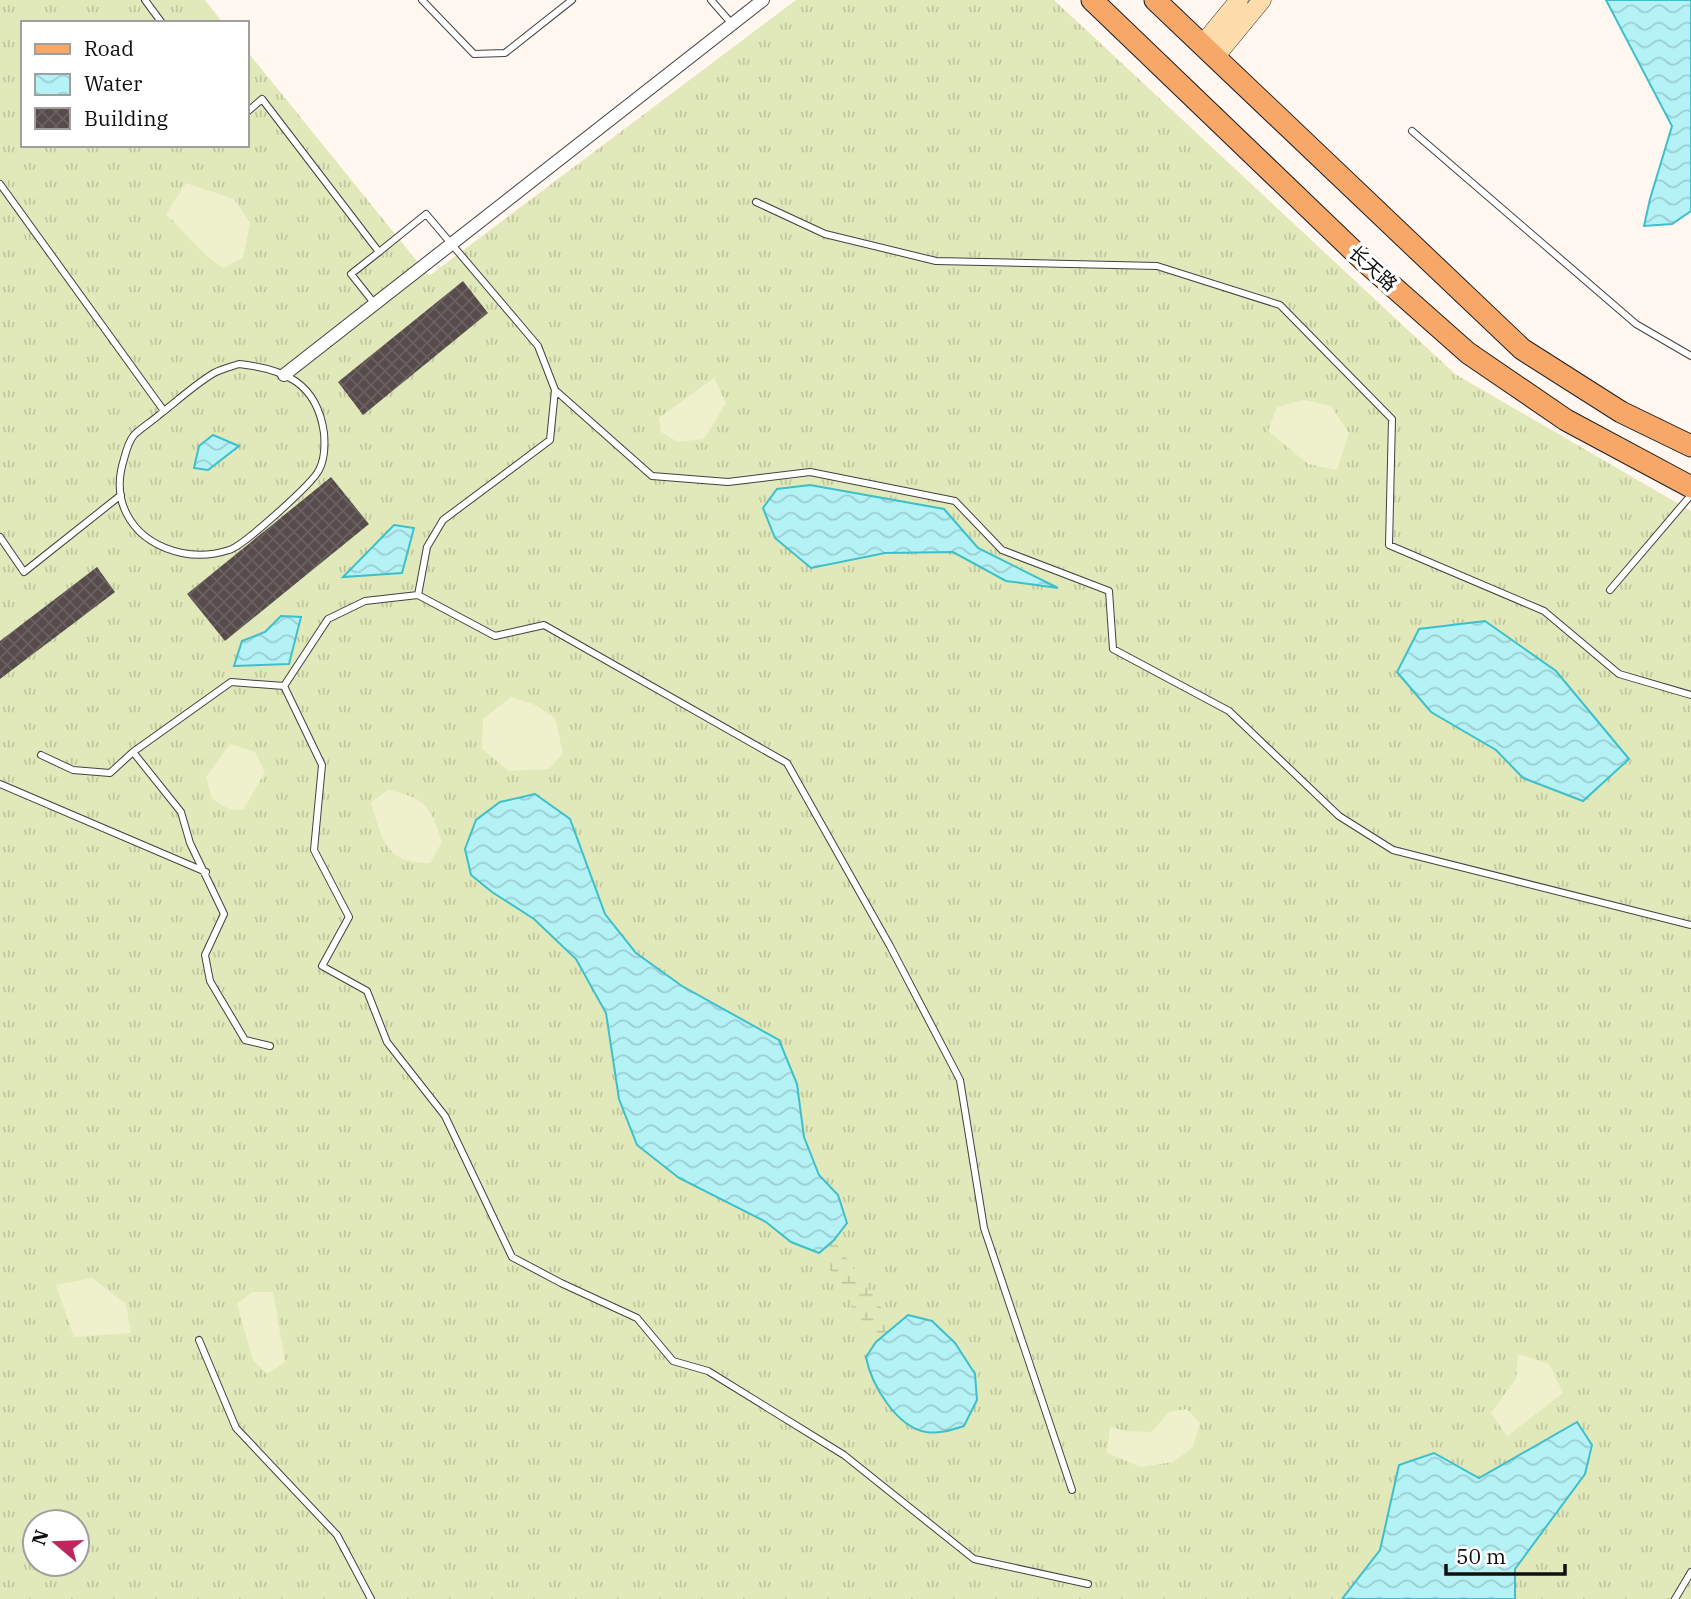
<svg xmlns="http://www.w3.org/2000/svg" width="1691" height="1599" font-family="'IBM Plex Serif','Noto Sans SC',serif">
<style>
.grass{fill:url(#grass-tufts);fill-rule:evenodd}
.wetland{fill:url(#wetland-marsh)}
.pitch{fill:#eff1cc}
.water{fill:url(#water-waves);stroke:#3dbfcc;stroke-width:2}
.building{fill:url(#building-cross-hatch)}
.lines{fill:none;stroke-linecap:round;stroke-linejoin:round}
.service-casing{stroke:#424242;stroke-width:8}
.minor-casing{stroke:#424242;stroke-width:14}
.secondary-casing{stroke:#313131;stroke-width:19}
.primary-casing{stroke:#202020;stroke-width:23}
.service{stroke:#fff;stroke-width:6}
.minor{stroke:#fff;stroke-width:12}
.secondary{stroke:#fedcac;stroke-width:18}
.primary{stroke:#f7a868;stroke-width:21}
.labels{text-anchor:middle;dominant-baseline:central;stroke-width:7;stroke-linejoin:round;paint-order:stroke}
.street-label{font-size:19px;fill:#0f0f0f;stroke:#fff}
</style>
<defs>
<pattern id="grass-tufts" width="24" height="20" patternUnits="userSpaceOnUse" patternTransform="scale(1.75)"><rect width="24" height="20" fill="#e1e9ba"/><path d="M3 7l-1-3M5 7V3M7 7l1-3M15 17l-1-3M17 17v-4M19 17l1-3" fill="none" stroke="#c0c79f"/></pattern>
<pattern id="wetland-marsh" width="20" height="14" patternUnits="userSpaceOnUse" patternTransform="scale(1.75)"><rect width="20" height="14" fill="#e1e9ba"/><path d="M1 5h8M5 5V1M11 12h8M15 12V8" fill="none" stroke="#c0c79f"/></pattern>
<pattern id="water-waves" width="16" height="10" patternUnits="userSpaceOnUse" patternTransform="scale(1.75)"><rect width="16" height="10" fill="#b5f2f6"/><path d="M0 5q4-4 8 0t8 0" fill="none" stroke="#9aced2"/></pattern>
<pattern id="building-cross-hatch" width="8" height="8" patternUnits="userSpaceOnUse" patternTransform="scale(1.75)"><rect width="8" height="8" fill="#574c4b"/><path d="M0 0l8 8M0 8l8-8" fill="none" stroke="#6a6161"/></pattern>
</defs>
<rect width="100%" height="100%" fill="#fff7f0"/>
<!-- grass -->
<path class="grass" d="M 0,0 L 205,0 L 223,23 L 23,23 L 23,145 L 247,145 L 247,51 L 429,276 L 796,0 L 1054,0 L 1455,374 L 1691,511 L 1691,1599 L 0,1599 ZM 35,1522 L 77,1522 L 77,1564 L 35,1564 Z"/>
<!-- wetland -->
<path class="wetland" d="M 834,1240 L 894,1326 L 876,1342 L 819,1253 Z"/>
<!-- pitch -->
<path class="pitch" d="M 186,183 L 234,199 L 250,223 L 243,258 L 223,268 L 207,256 L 166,214 Z
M 714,378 L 726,403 L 704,439 L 678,442 L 661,432 L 659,418 Z
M 1304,400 L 1331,406 L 1349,433 L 1337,470 L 1308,464 L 1268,431 L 1277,407 Z
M 511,697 L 533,704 L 555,718 L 563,753 L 549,769 L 509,771 L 482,749 L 483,719 Z
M 230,744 L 255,752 L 265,772 L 243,810 L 229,809 L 212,799 L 206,777 Z
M 388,790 C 426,798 431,807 442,842 L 430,863 C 384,863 382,839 371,802 Z
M 92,1278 L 126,1304 L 131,1333 L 74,1337 L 56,1285 Z
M 252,1292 L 273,1292 L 285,1362 L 267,1374 L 253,1360 L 237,1304 Z
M 1518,1354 L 1549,1364 L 1563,1393 L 1507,1436 L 1491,1413 L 1516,1379 Z
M 1187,1409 L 1200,1423 L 1193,1447 L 1173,1462 L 1141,1467 L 1107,1453 L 1110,1427 L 1125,1431 L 1152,1432 L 1169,1412 Z"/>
<!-- water -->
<path class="water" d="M 1606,0 L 1691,0 L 1691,211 L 1672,224 L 1644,226 L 1650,199 L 1672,126 Z
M 213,435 L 239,446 L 208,470 L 194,468 L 199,446 Z
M 810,485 L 944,509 L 978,548 L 1058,588 L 1006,581 L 953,552 L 885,553 L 811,568 L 775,538 L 763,508 L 777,489 Z
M 394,525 L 414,528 L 402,573 L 343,577 Z
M 281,616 L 301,617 L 289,664 L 234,666 L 242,641 L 265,632 Z
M 1485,621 L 1556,671 L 1629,759 L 1583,801 L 1523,778 L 1496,750 L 1431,712 L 1397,672 L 1419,629 Z
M 535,794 L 570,819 L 605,914 L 636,953 L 682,986 L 779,1040 L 797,1084 L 804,1137 L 819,1175 L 838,1195 L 847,1223 L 834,1240 L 819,1253 L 791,1242 L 766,1222 L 679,1178 L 637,1145 L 619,1099 L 606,1013 L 576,959 L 534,919 L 492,892 L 471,875 L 465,849 L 476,820 L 500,802 Z
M 908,1315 L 932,1321 L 955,1343 L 975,1374 L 977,1400 L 964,1426 C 951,1430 940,1434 926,1432 C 896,1427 871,1384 866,1357 L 876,1342 Z
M 1577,1422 L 1592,1445 L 1585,1474 L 1515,1569 L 1515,1599 L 1342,1599 L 1380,1550 L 1399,1465 L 1434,1453 L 1479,1478 Z"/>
<!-- building -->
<path class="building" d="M 463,281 L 488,313 L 363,415 L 338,382 Z
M 331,477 L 369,524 L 225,641 L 187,594 Z
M 97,567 L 115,592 L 0,679 L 0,641 Z"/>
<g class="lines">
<defs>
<path id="service" d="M 145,0 L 162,23
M 422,0 L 474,54 L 505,53 L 572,0
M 711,0 L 732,24
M 247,112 L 262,99 L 379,252 L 351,274 L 374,303
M 1412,131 L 1636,324 L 1691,356
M 0,184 L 164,411
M 756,202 L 825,234 L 936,261 L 1157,266 L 1280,305 L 1392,419 L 1389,545 L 1544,611 L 1619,674 L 1691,695
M 239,364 C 285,369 317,383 324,433 C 325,445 325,459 319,470 C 312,484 243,546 229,550 C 214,555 197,556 182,553 C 136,543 109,506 124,459 C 126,451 129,441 134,435 C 141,428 151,422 159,415 C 177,401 194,385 214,373 C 221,369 230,367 239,364 Z
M 555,390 L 652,476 L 728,482 L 810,472 L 955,501 L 1002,550 L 1109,591 L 1113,649 L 1229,711 L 1339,816 L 1393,850 L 1691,925
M 0,537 L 24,572 L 121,495
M 1610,590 L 1691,495
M 418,595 L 495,636 L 544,625 L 787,763 L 890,946 L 960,1080 L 984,1228 L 1072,1490
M 284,686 L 322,765 L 314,850 L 349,917 L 322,966 L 367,991 L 387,1042 L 445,1116 L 512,1257 L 561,1283 L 637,1318 L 673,1361 L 708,1371 L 844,1455 L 974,1559 L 1088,1584
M 133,752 L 181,812 L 190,843 L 224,914 L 205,955 L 210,981 L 245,1040 L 270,1046
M 41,755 L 73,770 L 110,773 L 133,752 L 231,682 L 284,686 L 328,619 L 365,601 L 418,595 L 427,547 L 443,520 L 550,440 L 555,390 L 538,346 L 426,214 L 379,252
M 0,784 L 206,872
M 199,1340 L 236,1428 L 337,1535 L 371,1599
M 1675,1599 L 1691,1572"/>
<path id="minor" d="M 284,375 L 763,0"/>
<path id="secondary" d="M 1202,45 L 1239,0
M 1215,57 L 1262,0"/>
<path id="primary" d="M 1092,0 L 1364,261 L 1468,353 L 1566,420 L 1691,487
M 1155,0 L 1522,349 L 1621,412 L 1691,446"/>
</defs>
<!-- service casing -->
<use href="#service" class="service-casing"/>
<!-- minor casing -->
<use href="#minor" class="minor-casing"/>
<!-- secondary casing -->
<use href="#secondary" class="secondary-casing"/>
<!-- primary casing -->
<use href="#primary" class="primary-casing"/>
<!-- service -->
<use href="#service" class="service"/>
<!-- minor -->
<use href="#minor" class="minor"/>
<!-- secondary -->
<use href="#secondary" class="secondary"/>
<!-- primary -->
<use href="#primary" class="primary"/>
</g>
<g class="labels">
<!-- street labels -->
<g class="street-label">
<text transform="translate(1373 268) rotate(42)">长天路</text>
</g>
</g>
<!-- legend -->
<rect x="21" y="21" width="228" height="126" fill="#ffffff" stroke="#9f9f9f" stroke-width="2"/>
<rect x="35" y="44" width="35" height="10" fill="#f7a868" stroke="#9f9f9f" stroke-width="2"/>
<text x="84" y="56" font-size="21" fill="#0f0f0f">Road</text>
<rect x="35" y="74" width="35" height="21" fill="url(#water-waves)" stroke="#9f9f9f" stroke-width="2"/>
<text x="84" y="91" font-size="21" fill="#0f0f0f">Water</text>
<rect x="35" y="108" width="35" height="21" fill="url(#building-cross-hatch)" stroke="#9f9f9f" stroke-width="2"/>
<text x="84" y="126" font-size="21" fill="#0f0f0f">Building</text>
<!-- north arrow -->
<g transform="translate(56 1543) rotate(289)"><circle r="33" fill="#ffffff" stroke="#9f9f9f" stroke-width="2"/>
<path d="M0-5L12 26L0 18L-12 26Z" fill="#be275d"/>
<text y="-10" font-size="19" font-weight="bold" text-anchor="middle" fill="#0f0f0f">N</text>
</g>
<!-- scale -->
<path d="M1446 1564v10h119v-10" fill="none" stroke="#0f0f0f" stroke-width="3.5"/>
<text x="1456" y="1564" font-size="21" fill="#0f0f0f" stroke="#ffffff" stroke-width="5" paint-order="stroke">50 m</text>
</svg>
